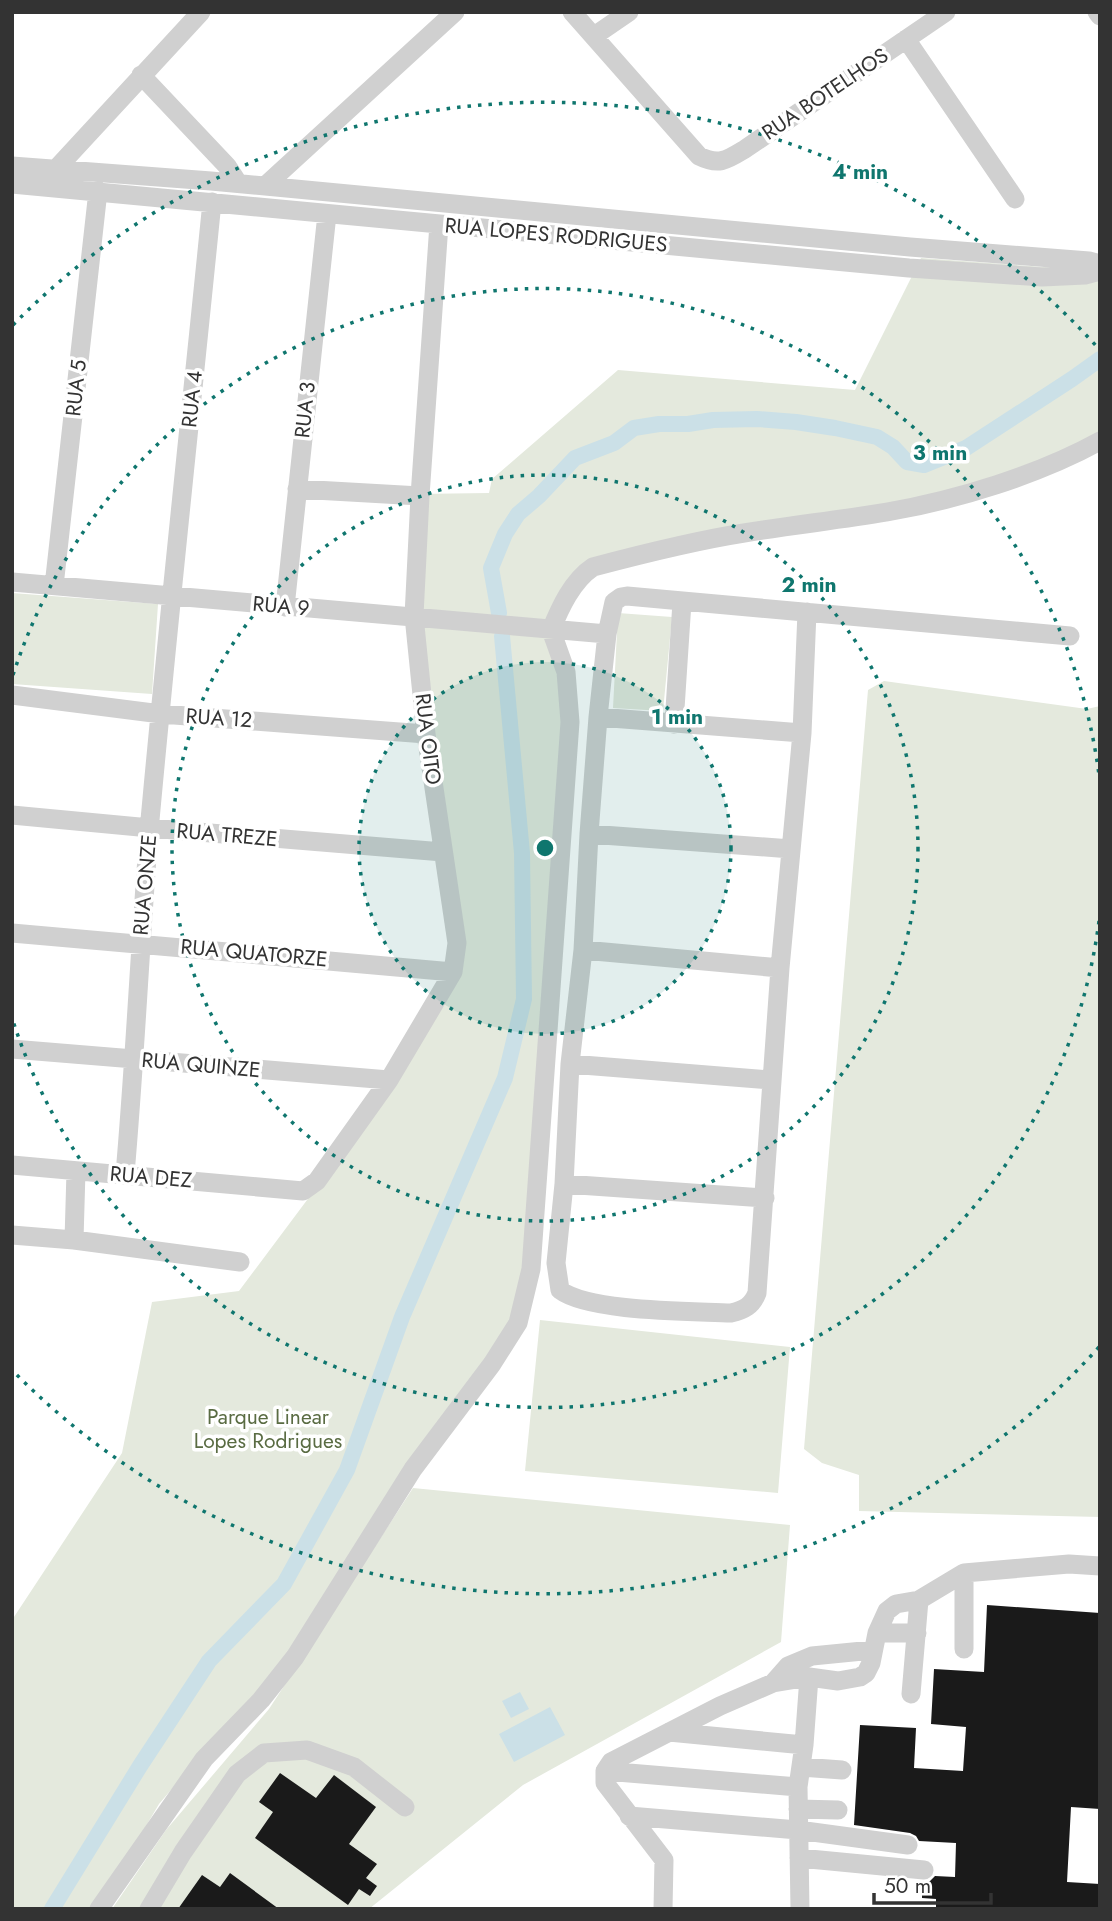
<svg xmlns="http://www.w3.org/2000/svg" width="1112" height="1921" font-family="Jost,sans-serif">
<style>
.green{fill:#e4e9dd}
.water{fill:#cbe0e7}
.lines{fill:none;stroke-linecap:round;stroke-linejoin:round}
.canal{stroke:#cbe0e7;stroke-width:16}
.building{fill:#1a1a1a}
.minor{stroke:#d0d0d0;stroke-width:19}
.ring{fill:none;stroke:#0f766e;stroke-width:3.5;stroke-dasharray:3.5 7}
.labels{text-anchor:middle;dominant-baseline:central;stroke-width:7;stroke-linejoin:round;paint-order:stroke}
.street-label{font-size:21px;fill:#333;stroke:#fff}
.park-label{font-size:21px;fill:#5a6c43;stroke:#fff}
.centre{fill:#0f766e;stroke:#fff;stroke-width:3.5}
.ring-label{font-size:21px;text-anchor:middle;font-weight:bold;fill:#0f766e;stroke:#fff;stroke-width:7;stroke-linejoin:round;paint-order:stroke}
</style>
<rect width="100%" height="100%" fill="#fff"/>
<!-- green -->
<path class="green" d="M 921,258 L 1100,271 L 1100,449 L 1008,487 L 596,567 L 558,617 L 568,670 L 529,1270 L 515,1324 L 290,1661 L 193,1764 L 159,1804 L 97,1909 L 12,1909 L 12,1620 L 122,1453 L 152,1302 L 239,1291 L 313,1192 L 454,974 L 423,735 L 416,494 L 489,493 L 492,479 L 618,370 L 855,390 Z
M 12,593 L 158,604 L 152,694 L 12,684 Z
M 618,613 L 672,617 L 663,711 L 613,708 Z
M 884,681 L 1087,709 L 1100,706 L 1100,1517 L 859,1511 L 859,1475 L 822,1463 L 804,1449 L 868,690 Z
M 540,1320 L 790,1347 L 778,1493 L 525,1471 Z
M 413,1488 L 790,1525 L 781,1642 L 523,1785 L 369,1909 L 112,1909 L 166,1830 L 269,1709 Z"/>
<!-- water -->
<path class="water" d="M 520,1692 L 529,1709 L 511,1718 L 502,1701 Z
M 550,1707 L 565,1735 L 514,1762 L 499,1734 Z"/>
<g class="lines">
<!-- canal -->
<path class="canal" d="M 499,613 L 491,568 L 505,534 L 518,514 L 539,496 L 575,458 L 614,443 L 634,428 L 659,424 L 688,424 L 713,420 L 757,419 L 796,422 L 835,428 L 877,437 L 893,447 L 907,462 L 924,465 L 966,448 L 1072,379 L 1100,359
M 52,1909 L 140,1766 L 209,1661 L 284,1584 L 347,1470 L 402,1317 L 505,1078 L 524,999 L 522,853 L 502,636"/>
</g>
<!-- building -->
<path class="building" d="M 987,1605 L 1100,1613 L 1100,1809 L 1071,1807 L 1067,1882 L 1100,1884 L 1100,1908 L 1078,1907 L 1078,1909 L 936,1909 L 936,1899 L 922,1898 L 922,1882 L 930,1881 L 935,1876 L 955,1877 L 956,1843 L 919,1841 L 916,1836 L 910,1833 L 854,1825 L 860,1725 L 916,1728 L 914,1768 L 963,1771 L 966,1727 L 931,1724 L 934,1669 L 984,1672 Z
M 280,1773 L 316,1798 L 334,1775 L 376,1807 L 349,1844 L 377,1864 L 366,1878 L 377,1886 L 370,1896 L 359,1889 L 348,1905 L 255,1838 L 273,1812 L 259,1802 Z
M 230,1873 L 279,1909 L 178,1909 L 202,1875 L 220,1887 Z"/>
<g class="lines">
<!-- minor -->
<path class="minor" d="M 572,12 L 699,156 C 719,166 727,160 745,149 L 946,12
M 1097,12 L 1100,16
M 594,36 L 629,12
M 906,39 L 1015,199
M 141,75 L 227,166 L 238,183
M 12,166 L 211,181 L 910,247 L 1089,261 L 1100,264
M 56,175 L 56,169 L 201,12
M 12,184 L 909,268 L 1042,277 L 1085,275 L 1100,271
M 265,186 L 455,12
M 297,489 L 420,496
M 12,582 L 607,634
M 54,586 L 98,191
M 285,607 L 327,214
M 807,612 L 802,733 L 780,968 L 757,1293 C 752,1306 744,1310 731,1313 C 692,1311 589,1312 560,1290 L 556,1263 L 564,1184 L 570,1064 L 583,950 L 589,834 L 598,717 L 607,634 L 614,602 L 621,597 L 627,596 L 1070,636
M 12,695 L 161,714 L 426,734
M 598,717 L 802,733
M 674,724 L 682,602
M 12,815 L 150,828 L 443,852
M 589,834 L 791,849
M 12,933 L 453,972
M 583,950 L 780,968
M 12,1049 L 389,1080
M 570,1064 L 771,1080
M 12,1165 L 303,1191 L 317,1181 L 389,1080 L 453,972 L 457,943 L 426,734 L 414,616 L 420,496 L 439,224
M 125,1174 C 135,1060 140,945 149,831 C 168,621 191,412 212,202
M 564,1184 L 765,1198
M 12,1235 L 74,1240 L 240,1262
M 74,1240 L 76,1171
M 964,1573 L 964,1649
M 877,1633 L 917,1633
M 773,1683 L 788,1666 L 812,1656 L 873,1650
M 911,1694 L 919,1600
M 669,1732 L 804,1745
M 801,1767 L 842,1770
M 605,1771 L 798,1787
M 798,1809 L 838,1810
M 629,1816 L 798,1830 L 908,1845
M 799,1858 L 924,1870
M 99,1909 L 204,1759 L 261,1700 L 295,1657 L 413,1469 L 492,1364 L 518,1323 L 531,1269 L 570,722 L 566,672 L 551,630 C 560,608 572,581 593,567 C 642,554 693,541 744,533 C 792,525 840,520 887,512 C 957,500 1038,475 1100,441
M 149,1909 L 183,1852 L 237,1774 L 264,1753 L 307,1750 L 354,1767 L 405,1807
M 663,1909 L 664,1860 L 605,1783 L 605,1771 L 611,1762 L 720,1706 L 773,1683 L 809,1677 L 838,1681 L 860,1677 L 866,1673 L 871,1663 L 877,1633 L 887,1611 L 896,1604 L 919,1600 L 964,1573 L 1069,1564 L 1100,1566
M 800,1909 L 798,1787 L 804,1745 L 809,1677"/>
</g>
<!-- distance rings -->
<circle cx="545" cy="848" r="186" fill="#0f766e" fill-opacity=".12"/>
<g class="ring">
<circle cx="545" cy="848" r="186"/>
<circle cx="545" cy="848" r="373"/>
<path d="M1099 921A559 559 0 0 1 13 1021M13 675A559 559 0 0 1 1099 775"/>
<path d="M1099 1347A746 746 0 0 1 13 1371M13 325A746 746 0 0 1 1099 349"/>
</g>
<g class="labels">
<!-- street labels -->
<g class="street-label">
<text transform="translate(825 94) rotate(-34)">RUA BOTELHOS</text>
<text transform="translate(556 235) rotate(5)">RUA LOPES RODRIGUES</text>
<text transform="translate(76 388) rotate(-84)">RUA 5</text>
<text transform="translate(192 399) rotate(-84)">RUA 4</text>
<text transform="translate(305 410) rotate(-84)">RUA 3</text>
<text transform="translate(281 606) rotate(5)">RUA 9</text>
<text transform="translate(219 718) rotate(4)">RUA 12</text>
<text transform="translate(428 739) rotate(83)">RUA OITO</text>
<text transform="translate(227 835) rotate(5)">RUA TREZE</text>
<text transform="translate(145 885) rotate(-85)">RUA ONZE</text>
<text transform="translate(254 953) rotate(5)">RUA QUATORZE</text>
<text transform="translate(201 1065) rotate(5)">RUA QUINZE</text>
<text transform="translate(151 1177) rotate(5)">RUA DEZ</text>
</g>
<!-- park labels -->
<g class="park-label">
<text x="268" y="1417">Parque Linear<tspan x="268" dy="24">Lopes Rodrigues</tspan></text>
</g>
</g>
<circle cx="545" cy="848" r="10" class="centre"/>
<g class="ring-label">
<text x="860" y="179">4 min</text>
<text x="940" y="460">3 min</text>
<text x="809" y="592">2 min</text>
<text x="677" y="724">1 min</text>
</g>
<!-- border -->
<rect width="1112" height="1921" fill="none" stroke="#333333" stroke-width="28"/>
<!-- scale -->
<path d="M874 1893v10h117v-10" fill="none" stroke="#333333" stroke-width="3.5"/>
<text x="884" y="1893" font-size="21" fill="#333333" stroke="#ffffff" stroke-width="5" paint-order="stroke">50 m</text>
</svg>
